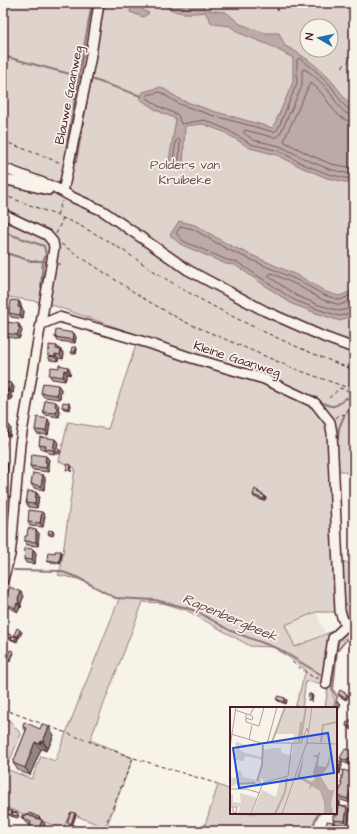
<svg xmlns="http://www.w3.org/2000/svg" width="357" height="834" font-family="'Architects Daughter',sans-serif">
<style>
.built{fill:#eae3da}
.green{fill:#ded4cc;stroke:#947a7c;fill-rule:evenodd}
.water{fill:#bcaaa7;stroke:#8e7275}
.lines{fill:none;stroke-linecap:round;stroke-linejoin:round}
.shore{stroke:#78575d;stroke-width:1}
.stream{stroke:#8e7275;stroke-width:2}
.minor-casing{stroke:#4a1f2b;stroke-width:12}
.path{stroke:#4a1f2b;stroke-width:1;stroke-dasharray:4 3;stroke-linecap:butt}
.minor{stroke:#f7f3e8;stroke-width:9}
.wall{fill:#afa49f;stroke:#4a1f2b}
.shaded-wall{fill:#8f8682;stroke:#4a1f2b}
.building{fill:#ccbfb9;stroke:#4a1f2b}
.labels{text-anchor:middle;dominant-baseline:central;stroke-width:3.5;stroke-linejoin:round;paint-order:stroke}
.street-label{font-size:13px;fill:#4a1f2b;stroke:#f7f3e8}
.park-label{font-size:13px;fill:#6f4c53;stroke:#f7f3e8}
.water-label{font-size:14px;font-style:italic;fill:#6c4950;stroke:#f7f3e8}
.inset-river{fill:none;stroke:#bcaaa7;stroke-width:2}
.inset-road{fill:none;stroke:#b29e9c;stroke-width:1}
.view{fill:#1d4ed8;fill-opacity:0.15;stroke:#1d4ed8;stroke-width:2}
.inset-edge{fill:none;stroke:#4a1f2b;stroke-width:2}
</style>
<rect width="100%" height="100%" fill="#f7f3e8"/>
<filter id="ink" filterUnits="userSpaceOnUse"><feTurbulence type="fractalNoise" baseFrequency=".025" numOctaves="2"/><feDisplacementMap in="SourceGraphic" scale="8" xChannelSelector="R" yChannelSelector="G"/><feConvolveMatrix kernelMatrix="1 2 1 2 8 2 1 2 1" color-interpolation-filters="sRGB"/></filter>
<g filter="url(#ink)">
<!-- built -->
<path class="built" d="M 316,612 L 325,633 L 295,647 L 285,625 Z"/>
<!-- green -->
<path class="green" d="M 3,3 L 354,3 L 354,476 L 330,466 L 338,612 L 316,612 L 285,625 L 295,647 L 342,627 L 324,684 L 306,681 L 302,707 L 306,708 L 295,708 L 306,670 L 296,662 L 273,647 L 250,646 L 186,610 L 163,603 L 143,602 L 90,740 L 133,758 L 106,828 L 70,813 L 63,829 L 8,808 L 3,808 L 3,713 L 21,734 L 6,769 L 32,779 L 41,756 L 55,761 L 119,599 L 78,579 L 58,575 L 61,567 L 75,468 L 59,461 L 68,422 L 108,429 L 136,345 L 145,348 L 150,339 L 46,303 L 3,296 ZM 307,26 L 331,26 L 331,50 L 307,50 Z
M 343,561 L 354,566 L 354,622 L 349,619 L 344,608 Z
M 350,631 L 354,632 L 354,639 C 350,639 345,637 342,640 C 334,644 331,683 332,691 C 333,700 339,699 331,708 L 325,708 L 334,643 L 341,634 Z
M 218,785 L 231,790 L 231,813 L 318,813 L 310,831 L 213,831 L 204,828 Z"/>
<!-- water -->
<path class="water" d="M 132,3 L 143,7 L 144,11 L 149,13 L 143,17 L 130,12 Z
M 163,3 L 200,3 L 206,10 L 226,12 L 240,24 L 265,33 L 279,33 L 285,46 C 301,53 323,70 334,84 C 341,92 345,101 354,107 L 354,184 L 327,178 L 303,168 L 277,155 L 250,148 L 224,132 L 203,124 L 185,126 L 183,165 L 168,167 L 176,119 L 156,110 L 140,99 L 143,92 L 161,87 L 181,100 L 213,111 L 273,128 L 293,82 L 293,58 L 269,45 L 239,33 L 230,26 L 212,24 L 205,12 C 190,14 173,15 163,3 Z
M 179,221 L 195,225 L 229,245 L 301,277 L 326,292 L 339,296 L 350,292 L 354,287 L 354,314 L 340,321 L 316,313 L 292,304 L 235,265 L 226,264 L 180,244 L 170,235 Z"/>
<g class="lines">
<!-- shore -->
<path class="shore" d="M 354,111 C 342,109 337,93 331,86 C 322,76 310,65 299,58 L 297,60 L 297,83 L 278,129 L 274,132 L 211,115 L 179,104 L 160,92 L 147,95 L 146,97 L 158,106 L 178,115 L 181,124 L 204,120 L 226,129 L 251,144 L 279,151 L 305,165 L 328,174 L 354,180
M 354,116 C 341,115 335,99 328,90 C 322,83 312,73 304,69 L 302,70 L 302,86 L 280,134 L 276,137 L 272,137 L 245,130 L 243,132 L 253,140 L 280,146 L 307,160 L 329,169 L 354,175
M 354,122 C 332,121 327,91 310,83 L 284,140 L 285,142 L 310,155 L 331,164 L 354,168
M 178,139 L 180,141 L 179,160 L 175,162 L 173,160 L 176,141 Z
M 354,293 L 351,295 L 340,300 L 324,295 L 299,281 L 227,249 L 193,229 L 181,226 L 176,233 L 183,241 L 227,260 L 237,262 L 294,300 L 317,309 L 339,316 L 354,312
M 354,299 L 340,305 L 323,300 L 297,285 L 271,273 L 269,275 L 269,277 L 297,296 L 319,305 L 340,311 L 354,307"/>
<!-- stream -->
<path class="stream" d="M 96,51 L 104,3
M 3,56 L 81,77
M 91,79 L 141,96
M 66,149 L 92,3
M 76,162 L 94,61
M 3,232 L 44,246 L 46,255 L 43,261 L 31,261 L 3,252
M 53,263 L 60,264
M 41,287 L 43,261 L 49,262
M 294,388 L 303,392
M 317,400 C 332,407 333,410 346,398 L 354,401
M 347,412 L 353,401
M 338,439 L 339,428 L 344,416
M 3,492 L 10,498 L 11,503 L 6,528
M 14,570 L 60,571 L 79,578 L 115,598 L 155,600 L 184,607 L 198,612 L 231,631 L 279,649 L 320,674
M 333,708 L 336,705 L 337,697 L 333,690 L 337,651 L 346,640 L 354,640
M 336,738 L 338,745 L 336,757
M 312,831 L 316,818 L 320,813"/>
<defs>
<path id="minor" d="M 3,168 L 54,187 L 72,197 L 103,211 L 188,270 L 265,311 L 324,337 L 354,348
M 3,179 L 48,190
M 63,192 L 90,61 L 99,3
M 3,214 L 47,235 L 53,242 L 54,248 L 20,444 L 12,538 L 10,555 L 3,580
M 42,324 L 59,317 L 148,343 L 192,358 L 264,379 L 315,403 L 330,422 L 332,433 L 340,611 L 343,620 L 354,629
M 326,684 L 333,638 L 347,625"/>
</defs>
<!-- minor casing -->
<use href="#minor" class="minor-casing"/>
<!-- path -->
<path class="path" d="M 277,11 L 279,3
M 342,67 L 349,61 L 354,51
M 3,141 L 61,163
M 3,195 C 32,206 62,216 90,231 C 121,247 149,269 179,287 C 235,320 294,347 354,370
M 57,215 L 62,201
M 56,234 L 63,218
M 61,244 L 146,300 L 185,322 L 295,369 L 354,390
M 329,398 L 340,388 L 354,393
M 336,418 L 339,415 L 354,413
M 3,487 L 8,491
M 292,662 L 314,678 L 319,678
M 3,709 L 133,758 L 103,831
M 134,758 L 218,784"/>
<!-- minor -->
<use href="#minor" class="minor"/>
</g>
<!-- wall -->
<path class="wall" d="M 19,301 L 21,305 L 21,307 L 24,311 L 23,319 L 11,317 L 9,313 Z
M 21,328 L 21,329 L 22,331 L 19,339 L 8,337 L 5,333 Z
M 55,337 L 76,337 L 75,343 L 58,341 Z
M 57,346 L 59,349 L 61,350 L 64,354 L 63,359 L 58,358 L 58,361 L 50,360 L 48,356 L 49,351 L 49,350 Z
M 76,347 L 77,349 L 76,354 L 72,354 L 71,352 Z
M 68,367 L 70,371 L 70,375 L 67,374 L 65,381 L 52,379 L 49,375 L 59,368 Z
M 3,382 L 11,383 L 14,387 L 13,393 L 11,393 L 10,394 L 12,396 L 11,400 L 3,398 Z
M 61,389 L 60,399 L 44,397 L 41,393 Z
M 3,402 L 8,407 L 6,416 L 3,415 Z
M 69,403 L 71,405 L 70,410 L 64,409 L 62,407 Z
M 59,406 L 58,409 L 60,412 L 59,417 L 46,415 L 43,412 Z
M 3,419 L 8,424 L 11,428 L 10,437 L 3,436 Z
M 50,423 L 48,435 L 37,434 L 35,430 Z
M 55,439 L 58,443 L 56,449 L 61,451 L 60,454 L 56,454 L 56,453 L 55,454 L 48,453 L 46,450 L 42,449 L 39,445 Z
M 46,456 L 49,460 L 48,465 L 49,466 L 49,472 L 33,470 L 30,466 Z
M 3,460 L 8,464 L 7,479 L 3,478 Z
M 43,475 L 45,478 L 44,490 L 34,488 L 31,484 Z
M 258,491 L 260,493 L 259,493 L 265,496 L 266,498 L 264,501 L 254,497 L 253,495 Z
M 36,492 L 39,496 L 37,508 L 29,507 L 26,503 Z
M 42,512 L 45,515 L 43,527 L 30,526 L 28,522 Z
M 36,530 L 39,533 L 38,546 L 27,545 L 25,541 L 27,536 Z
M 53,531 L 54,533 L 53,536 L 49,535 L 48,533 Z
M 33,549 L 36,553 L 35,564 L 26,563 L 24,559 Z
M 61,551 L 62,553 L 60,564 L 48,562 L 47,560 Z
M 24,596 L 21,603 L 21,608 L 20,607 L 18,612 L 6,606 L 3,603 Z
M 22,632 L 19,638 L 17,637 L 18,639 L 17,642 L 7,638 L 5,636 L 15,637 L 14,635 Z
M 338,694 L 349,696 L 346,700 L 339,696 Z
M 276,699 L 287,700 L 286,704 L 278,701 Z
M 354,721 L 354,731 L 347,727 L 346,725 L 349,723 Z
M 23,727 L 54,735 L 48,749 L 47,748 L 46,751 L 41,749 L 30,775 L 19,771 L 13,763 L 26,731 Z
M 348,750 L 354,751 L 354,763 L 351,762 L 350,765 L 343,762 L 340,758 Z
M 341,761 L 342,763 L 342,767 L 341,767 L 341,769 L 340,774 L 336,773 L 336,766 L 338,766 Z
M 343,770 L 351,803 L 341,800 L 338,796 L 342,785 L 341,783 Z
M 336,800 L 340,802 L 340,806 L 347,807 L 350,811 L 348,825 L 335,824 L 333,820 L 337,816 L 338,808 L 336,808 Z
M 12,811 L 13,813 L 19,815 L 18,818 L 14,817 L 13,816 L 13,817 L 7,814 Z
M 75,813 L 76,815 L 72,825 L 76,826 L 77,828 L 76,831 L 71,830 L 70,828 L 71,825 L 68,824 L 67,822 Z
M 24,815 L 28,815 L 39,817 L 41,819 L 41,820 L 45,824 L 42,831 L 29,831 L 30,825 L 26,823 L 21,817 Z
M 333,822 L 334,824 L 333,831 L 327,830 L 326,828 Z"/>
<!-- shaded-wall -->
<path class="shaded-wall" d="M 19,301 L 21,305 L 20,311 L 18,307 Z
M 21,308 L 24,311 L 23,319 L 20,315 Z
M 19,324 L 21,328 L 21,329 L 22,331 L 19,339 L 17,335 Z
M 74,333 L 76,337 L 75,343 L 73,340 Z
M 76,347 L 77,349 L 76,354 L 75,352 Z
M 61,350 L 64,354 L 63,359 L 60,355 Z
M 55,354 L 58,358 L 58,361 L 55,357 Z
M 68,367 L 70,371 L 70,375 L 67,371 Z
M 64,370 L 67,374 L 65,381 L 63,377 Z
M 11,383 L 14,387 L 13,393 L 10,389 Z
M 58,385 L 61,389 L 60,399 L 57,395 Z
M 8,389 L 12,396 L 11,400 L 7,392 Z
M 56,402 L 59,406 L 58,409 L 60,412 L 59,417 L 56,413 L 55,406 Z
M 6,403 L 8,407 L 6,416 L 4,412 Z
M 69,403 L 71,405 L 70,410 L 68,408 Z
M 48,419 L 50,423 L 48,435 L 46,431 Z
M 8,424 L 11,428 L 10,437 L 7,433 Z
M 3,439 L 6,442 L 4,453 L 3,452 Z
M 55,439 L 58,443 L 56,452 L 55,452 L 55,454 L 53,450 Z
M 46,456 L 49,460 L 48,465 L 49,466 L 49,472 L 46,468 L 45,462 Z
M 5,461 L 8,464 L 7,479 L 4,475 Z
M 71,465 L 72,467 L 71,472 L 70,470 Z
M 43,475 L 45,478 L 44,490 L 41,486 Z
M 36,492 L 39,496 L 37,508 L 35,504 Z
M 265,496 L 266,498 L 264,501 L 263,499 Z
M 42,512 L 45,515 L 43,527 L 40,523 Z
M 36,530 L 39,533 L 38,546 L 36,542 Z
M 33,549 L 36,553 L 35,564 L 32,560 Z
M 61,551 L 62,553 L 60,564 L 59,562 Z
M 21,592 L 24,596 L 21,603 L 21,608 L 19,604 L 18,599 Z
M 17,603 L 20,607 L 18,612 L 15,608 Z
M 4,617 L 6,621 L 3,629 L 3,619 Z
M 20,630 L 22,632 L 19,638 L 18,636 Z
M 17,637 L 18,639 L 17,642 L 15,640 Z
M 13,651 L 14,653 L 10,662 L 9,660 Z
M 311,694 L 313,696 L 312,702 L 311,700 Z
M 347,694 L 349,696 L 346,700 L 345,698 Z
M 285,698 L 287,700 L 286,704 L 284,702 Z
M 339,703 L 341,705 L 338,710 L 337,708 Z
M 49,727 L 54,735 L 48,749 L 43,741 Z
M 41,741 L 47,748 L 46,751 L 40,744 Z
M 35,742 L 41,749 L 30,775 L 25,768 Z
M 348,758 L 351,762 L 350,765 L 347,761 Z
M 340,767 L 341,769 L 340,774 L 339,772 Z
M 354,776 L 354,791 L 351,803 L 348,799 Z
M 339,800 L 340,802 L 339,808 L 338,807 Z
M 347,807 L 350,811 L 348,825 L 345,821 Z
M 75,813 L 76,815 L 72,826 L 71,824 Z
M 42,820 L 45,824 L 42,831 L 38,831 Z
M 333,822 L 334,824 L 333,831 L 332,829 Z
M 76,826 L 77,828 L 76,831 L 75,831 L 74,830 Z"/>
<!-- building -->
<path class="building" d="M 11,300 L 19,301 L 18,307 L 21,308 L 20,315 L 9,313 Z
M 7,322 L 19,324 L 18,327 L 20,327 L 17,335 L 5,333 Z
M 56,330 L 74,333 L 73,340 L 55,337 Z
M 49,345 L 57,346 L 56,349 L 61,350 L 60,355 L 55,354 L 55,357 L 48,356 L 48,351 L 50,350 L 49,350 Z
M 72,347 L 76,347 L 75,352 L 71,352 Z
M 59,365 L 68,367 L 67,371 L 64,370 L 63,377 L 49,375 L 51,367 L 59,368 Z
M 3,382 L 11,383 L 10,389 L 8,389 L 7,392 L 9,392 L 9,396 L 3,395 Z
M 43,383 L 58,385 L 57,395 L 41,393 Z
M 45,400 L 56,402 L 55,406 L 57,408 L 56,413 L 43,412 Z
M 3,402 L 6,403 L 4,412 L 3,412 Z
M 63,402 L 69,403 L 68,408 L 62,407 Z
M 37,417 L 48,419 L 46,431 L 35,430 Z
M 3,419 L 5,420 L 4,423 L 8,424 L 7,433 L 3,432 Z
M 40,437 L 55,439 L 53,450 L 45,449 L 46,446 L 39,445 Z
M 56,448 L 59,449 L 59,452 L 55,452 Z
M 32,454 L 46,456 L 45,462 L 47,462 L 46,468 L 30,466 Z
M 3,460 L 5,461 L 4,475 L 3,475 Z
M 68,464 L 71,465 L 70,470 L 66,470 Z
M 33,473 L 43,475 L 41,486 L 31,484 Z
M 255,489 L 258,491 L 257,492 L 265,496 L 263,499 L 253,495 Z
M 28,491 L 36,492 L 35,504 L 26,503 Z
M 29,510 L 42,512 L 40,523 L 28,522 Z
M 28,528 L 36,530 L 36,542 L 25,541 L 25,536 L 27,536 Z
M 49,530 L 53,531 L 52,534 L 48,533 Z
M 25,548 L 33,549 L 32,560 L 24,559 Z
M 55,551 L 61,551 L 59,562 L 47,560 L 48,552 L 55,553 Z
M 10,587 L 21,592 L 18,599 L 19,604 L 17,603 L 15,608 L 3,602 Z
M 17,628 L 20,630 L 18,636 L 14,635 Z
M 6,633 L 11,635 L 10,638 L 5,636 Z
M 12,636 L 17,637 L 15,640 L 11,639 Z
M 10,650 L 13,651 L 9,660 L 6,659 Z
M 340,690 L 347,694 L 345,698 L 338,694 Z
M 309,694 L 311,694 L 311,700 L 308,700 Z
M 278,696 L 285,698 L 284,702 L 276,699 Z
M 337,702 L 339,703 L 337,708 L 335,707 Z
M 351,719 L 354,721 L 354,729 L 346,725 L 347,722 L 349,723 Z
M 24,722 L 40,729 L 42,724 L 49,727 L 43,741 L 41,741 L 40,744 L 35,742 L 25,768 L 13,763 L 27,728 L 23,727 Z
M 345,749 L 348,750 L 348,749 L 354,751 L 354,760 L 348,758 L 347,761 L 340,758 Z
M 337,761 L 341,761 L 341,765 L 338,766 Z
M 336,766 L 340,767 L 339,772 L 336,771 Z
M 343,770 L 354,773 L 354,776 L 348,799 L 338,796 L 342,784 L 341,783 Z
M 336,800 L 339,800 L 338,807 L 336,806 Z
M 339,806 L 347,807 L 345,821 L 333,820 L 333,815 L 337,816 Z
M 8,810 L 12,811 L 11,815 L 7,814 Z
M 13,812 L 18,813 L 17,816 L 12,815 Z
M 71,812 L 75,813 L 71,824 L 67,822 Z
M 29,813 L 39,817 L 39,819 L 28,815 Z
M 25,814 L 42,820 L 38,831 L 29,831 L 31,822 L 23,819 Z
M 22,815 L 24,815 L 23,818 L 21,817 Z
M 327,821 L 333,822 L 332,829 L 326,828 Z
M 71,825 L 76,826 L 74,830 L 70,828 Z
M 19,828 L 22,829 L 22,831 L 19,831 Z
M 338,828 L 349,830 L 348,831 L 337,831 Z"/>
</g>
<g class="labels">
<!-- street labels -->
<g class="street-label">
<text transform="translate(69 95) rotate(-79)">Blauwe Gaanweg</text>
<text transform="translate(237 359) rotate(18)">Kleine Gaanweg</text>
</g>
<!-- park labels -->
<g class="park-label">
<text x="185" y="165">Polders van<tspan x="185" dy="15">Kruibeke</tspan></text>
</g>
<!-- water labels -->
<g class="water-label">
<text transform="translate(230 618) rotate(23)">Rapenbergbeek</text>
</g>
</g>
<!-- overview -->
<g transform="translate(230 707)">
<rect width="107" height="107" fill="#f7f3e8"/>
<path d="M 55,0 L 107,0 L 107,107 L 22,107 L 32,83 L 46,90 L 50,72 L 34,75 L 31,70 L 31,77 L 8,76 L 0,81 L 0,70 L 6,71 L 7,64 L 12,65 L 12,70 L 27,73 L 32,55 L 32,53 L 15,49 L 14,54 L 5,53 L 6,35 L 17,38 L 14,41 L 10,40 L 10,43 L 15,46 L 32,50 L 33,43 L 46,41 L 51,41 L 51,46 L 62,49 L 64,27 L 45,27 ZM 10,86 L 27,91 L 21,107 L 0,107 L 1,100 L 1,106 L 8,107 L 10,100 L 0,99 L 0,87 L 3,87 L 3,95 L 11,96 Z" fill="#ded4cc"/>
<path d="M 102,43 L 99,58 L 91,70 L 99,83 L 104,83 L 101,96 L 103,107 L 94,107 L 94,96 L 90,84 L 82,79 L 79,83 L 80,78 L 67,70 L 74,49 L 70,70 L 82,75 L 85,72 L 83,66 L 87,51 L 82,48 L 87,48 L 90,44 L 88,59 L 96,60 Z" fill="#bcaaa7"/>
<path class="inset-river" d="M 71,31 L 76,0M 69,34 L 71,15M 42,35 L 55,0M 91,35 L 93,18 L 107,15M 27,74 L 32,58 L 33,38M 7,77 L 25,76M 45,107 L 55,85 L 57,71"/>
<path class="inset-road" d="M 5,3 L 20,8 L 24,0M 16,7 L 16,15 L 29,19 L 34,0M 16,11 L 22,13 L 23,10 L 20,8M 1,27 L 31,36 L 71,36 L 77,21 L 78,25M 19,33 L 22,18M 77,36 L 107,37M 37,37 L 47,0M 0,40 L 6,0M 0,82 L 16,82 L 30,86M 0,100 L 7,100 L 6,106 L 3,105 L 3,100M 21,107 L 33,76 L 58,69 L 62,36M 52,107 L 77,35 L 82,0"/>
<path class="view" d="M 98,26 L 104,66 L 9,81 L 3,41 Z"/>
<rect width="107" height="107" class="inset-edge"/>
</g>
<!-- margin -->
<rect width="357" height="834" fill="none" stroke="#f7f3e8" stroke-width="16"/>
<rect x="8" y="8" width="341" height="818" fill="none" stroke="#4a1f2b" stroke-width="1.5" filter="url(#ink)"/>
<!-- north arrow -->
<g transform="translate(319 38) rotate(279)"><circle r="19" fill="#f7f3e8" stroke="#b29e9c"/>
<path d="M0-3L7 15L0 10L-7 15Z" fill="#1f6fb2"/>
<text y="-6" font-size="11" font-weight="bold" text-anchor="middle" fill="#4a1f2b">N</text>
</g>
</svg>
